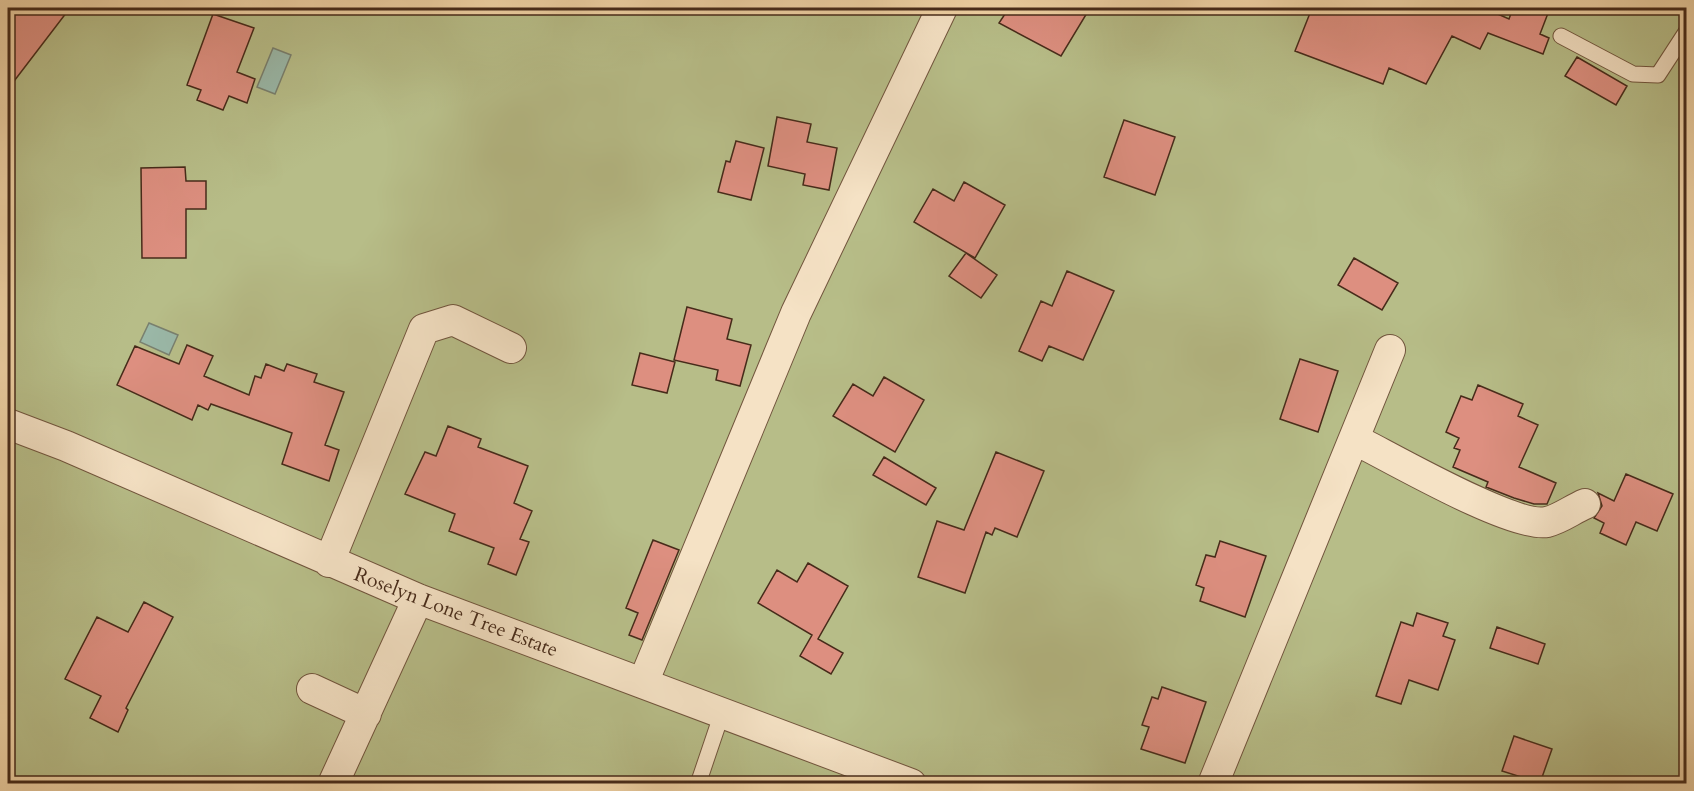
<svg xmlns="http://www.w3.org/2000/svg" width="1694" height="791" font-family="Cardo,serif">
<style>
.green{fill:#b7bd88;stroke:#7f7451;stroke-width:1.5}
.water{fill:#9ab8a8;stroke:#79806f;stroke-width:1.5}
.building{fill:#dd8f80;stroke:#472b1a;stroke-width:1.5}
.lines{fill:none;stroke-linecap:round;stroke-linejoin:round}
.service-casing{stroke:#71553d;stroke-width:17}
.minor-casing{stroke:#71553d;stroke-width:32}
.service{stroke:#f5e2c5;stroke-width:15}
.minor{stroke:#f5e2c5;stroke-width:30}
.labels{text-anchor:middle;dominant-baseline:central;stroke-width:4.5;stroke-linejoin:round;paint-order:stroke}
.street-label{font-size:20px;fill:#472b1a;stroke:#f5e2c5}
</style>
<rect width="100%" height="100%" fill="#f0d3a6"/>
<filter id="stains"><feTurbulence type="fractalNoise" baseFrequency=".00333" numOctaves="4"/><feColorMatrix values="0 0 0 0 .2 0 0 0 0 .09 0 0 0 0 .02 0 0 0 .5 -.17"/></filter>
<radialGradient id="worn" r=".72"><stop offset=".6" stop-color="#630" stop-opacity="0"/><stop offset="1" stop-color="#630" stop-opacity=".3"/></radialGradient>
<!-- green -->
<path class="green" d="M 8,8 L 1686,8 L 1686,783 L 8,783 Z"/>
<!-- water -->
<path class="water" d="M 273,48 L 291,55 L 275,94 L 257,87 Z
M 149,323 L 178,335 L 169,355 L 140,342 Z"/>
<!-- building -->
<path class="building" d="M 8,8 L 70,8 L 8,89 Z
M 1009,8 L 1090,8 L 1061,56 L 999,23 Z
M 1312,8 L 1484,8 L 1509,19 L 1513,8 L 1550,8 L 1540,34 L 1549,38 L 1543,54 L 1488,33 L 1480,49 L 1452,36 L 1426,84 L 1389,68 L 1383,84 L 1295,51 Z
M 213,14 L 254,28 L 237,72 L 255,79 L 247,103 L 229,96 L 223,110 L 197,100 L 201,90 L 187,85 Z
M 1577,57 L 1627,86 L 1616,105 L 1565,76 Z
M 777,117 L 811,124 L 807,142 L 837,148 L 829,190 L 803,185 L 805,174 L 768,166 Z
M 1124,120 L 1175,137 L 1155,195 L 1104,177 Z
M 736,141 L 764,148 L 751,200 L 718,192 L 726,161 L 730,162 Z
M 185,167 L 186,181 L 206,181 L 206,209 L 186,209 L 186,258 L 142,258 L 141,168 Z
M 964,182 L 1005,205 L 975,258 L 914,222 L 933,189 L 954,201 Z
M 966,253 L 997,275 L 981,298 L 949,276 Z
M 1354,258 L 1398,283 L 1382,310 L 1338,285 Z
M 1067,271 L 1114,291 L 1083,360 L 1049,346 L 1042,361 L 1019,351 L 1041,301 L 1052,306 Z
M 687,307 L 732,319 L 727,339 L 751,345 L 740,386 L 716,380 L 718,370 L 674,360 Z
M 187,345 L 213,356 L 204,376 L 249,395 L 255,376 L 261,378 L 266,364 L 284,371 L 287,364 L 317,374 L 314,382 L 344,392 L 325,445 L 339,450 L 329,481 L 282,464 L 292,433 L 211,404 L 208,410 L 198,405 L 192,420 L 117,385 L 135,346 L 179,364 Z
M 640,353 L 675,362 L 667,393 L 632,385 Z
M 1300,359 L 1338,371 L 1318,432 L 1280,419 Z
M 884,377 L 924,400 L 895,452 L 833,416 L 853,384 L 873,396 Z
M 1478,385 L 1523,404 L 1518,416 L 1538,425 L 1519,467 L 1556,483 L 1547,504 L 1534,504 L 1514,498 L 1486,487 L 1488,482 L 1453,467 L 1460,450 L 1454,448 L 1459,438 L 1446,432 L 1461,396 L 1472,400 Z
M 448,426 L 481,439 L 478,447 L 528,466 L 514,503 L 532,511 L 520,539 L 529,542 L 516,575 L 488,564 L 494,548 L 449,531 L 455,514 L 405,494 L 425,452 L 436,456 Z
M 996,452 L 1044,471 L 1017,537 L 995,528 L 992,535 L 986,532 L 965,593 L 918,577 L 937,521 L 964,530 Z
M 884,457 L 936,488 L 926,505 L 873,475 Z
M 1626,474 L 1673,494 L 1657,531 L 1636,522 L 1626,545 L 1600,533 L 1604,523 L 1594,518 L 1602,506 L 1598,493 L 1614,501 Z
M 653,540 L 679,550 L 642,640 L 629,635 L 638,613 L 626,608 Z
M 1220,541 L 1266,556 L 1245,617 L 1200,601 L 1204,588 L 1196,585 L 1206,555 L 1215,557 Z
M 808,563 L 848,586 L 818,639 L 843,653 L 831,674 L 800,656 L 812,635 L 758,603 L 777,570 L 797,582 Z
M 144,602 L 173,617 L 126,708 L 128,710 L 118,732 L 90,718 L 101,696 L 65,679 L 97,617 L 128,632 Z
M 1417,613 L 1448,623 L 1443,636 L 1455,640 L 1438,690 L 1409,680 L 1401,704 L 1376,696 L 1401,622 L 1413,626 Z
M 1497,627 L 1545,644 L 1538,664 L 1490,648 Z
M 1162,687 L 1206,702 L 1185,763 L 1141,749 L 1149,727 L 1142,725 L 1152,697 L 1158,699 Z
M 1514,736 L 1552,749 L 1540,783 L 1502,771 Z"/>
<g class="lines">
<defs>
<path id="service" d="M 1561,36 L 1633,74 L 1658,75 L 1686,32
M 698,784 L 722,713"/>
<path id="minor" d="M 8,424 L 66,446 L 418,599 L 911,784
M 1354,439 C 1390,457 1514,529 1547,522 C 1560,519 1573,509 1585,504
M 329,562 L 424,329 L 453,320 L 511,348
M 643,683 L 796,313 L 942,8
M 312,689 L 366,714
M 333,784 L 418,599
M 1213,784 L 1390,350"/>
</defs>
<!-- service casing -->
<use href="#service" class="service-casing"/>
<!-- minor casing -->
<use href="#minor" class="minor-casing"/>
<!-- service -->
<use href="#service" class="service"/>
<!-- minor -->
<use href="#minor" class="minor"/>
</g>
<g class="labels">
<!-- street labels -->
<g class="street-label">
<text transform="translate(456 612) rotate(21)">Roselyn Lone Tree Estate</text>
</g>
</g>
<!-- margin -->
<rect width="1694" height="791" fill="none" stroke="#f0d3a6" stroke-width="30"/>
<rect x="9" y="9" width="1676" height="773" fill="none" stroke="#472b1a" stroke-width="3"/>
<rect x="15" y="15" width="1664" height="761" fill="none" stroke="#472b1a" stroke-width="1.5"/>
<rect width="100%" height="100%" filter="url(#stains)"/>
<rect width="100%" height="100%" fill="url(#worn)"/>
</svg>
